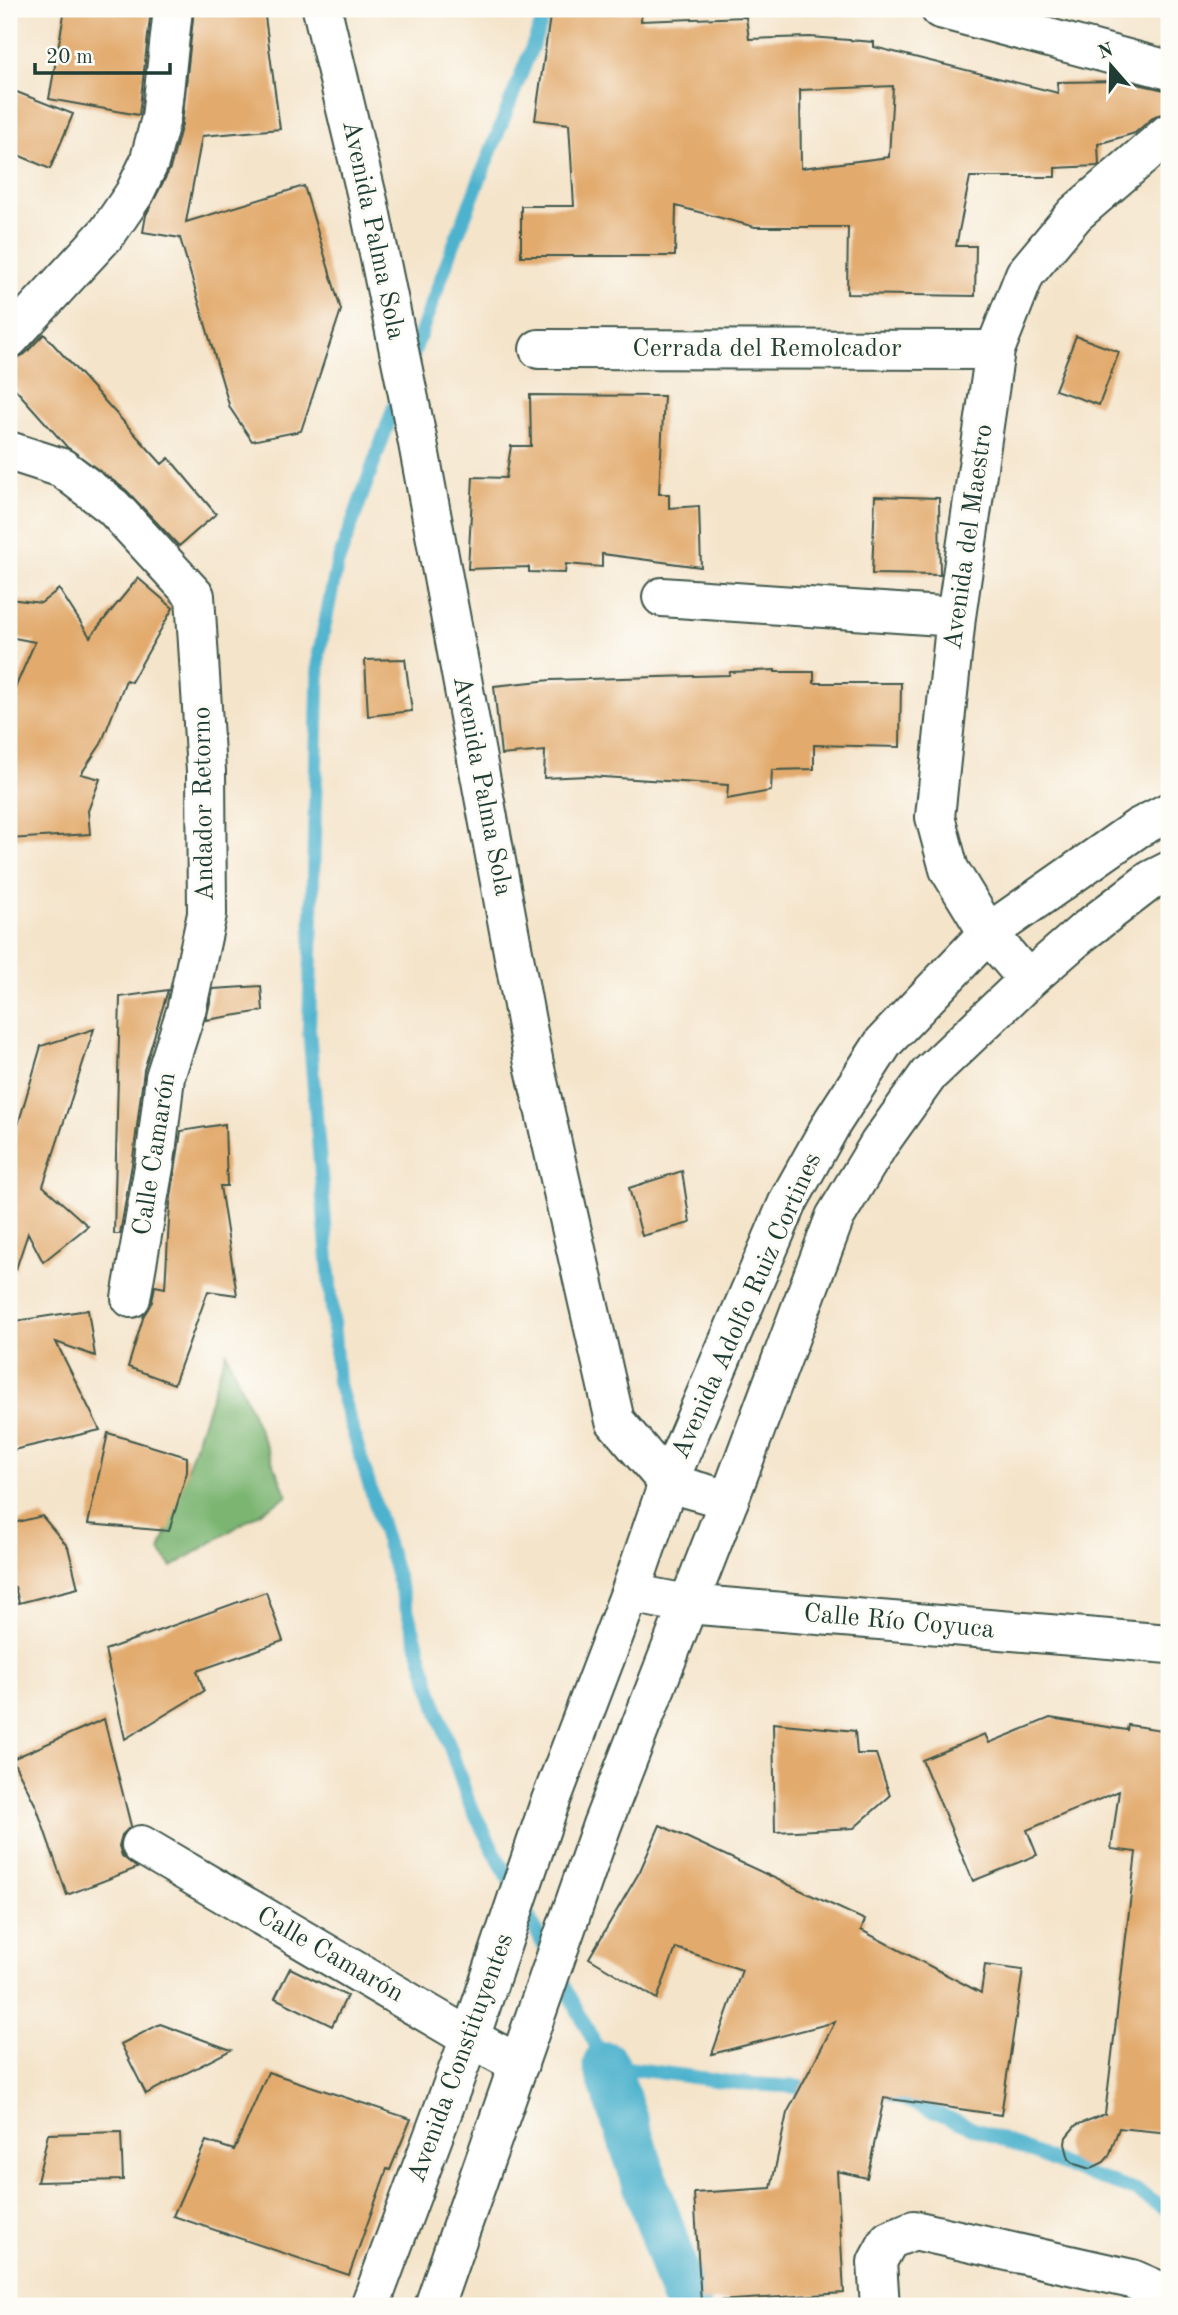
<svg xmlns="http://www.w3.org/2000/svg" width="1178" height="2315" font-family="'Old Standard TT',serif">
<style>
.forest{fill:#7cb572;stroke:#4e7953;stroke-width:2}
.lines{fill:none;stroke-linecap:round;stroke-linejoin:round}
.stream{stroke:#4eb2cd;stroke-width:14}
.canal{stroke:#4eb2cd;stroke-width:47}
.building{fill:#e2aa6d;fill-rule:evenodd}
.minor-casing{stroke:#3f564a;stroke-width:42}
.tertiary-casing{stroke:#3f564a;stroke-width:42}
.primary-casing{stroke:#3f564a;stroke-width:42}
.minor{stroke:#fff;stroke-width:38}
.tertiary{stroke:#fff;stroke-width:38}
.primary{stroke:#fff;stroke-width:38}
.labels{text-anchor:middle;dominant-baseline:central;stroke-width:7;stroke-linejoin:round;paint-order:stroke}
.street-label{font-size:26px;fill:#1f3d34;stroke:#fdfcf7}
</style>
<rect width="100%" height="100%" fill="#fdfcf7"/>
<filter id="ink" filterUnits="userSpaceOnUse"><feTurbulence type="fractalNoise" baseFrequency=".0143" numOctaves="2"/><feDisplacementMap in="SourceGraphic" scale="14" xChannelSelector="R" yChannelSelector="G"/><feConvolveMatrix kernelMatrix="1 2 1 2 8 2 1 2 1" color-interpolation-filters="sRGB"/></filter>
<filter id="wash" filterUnits="userSpaceOnUse"><feTurbulence type="fractalNoise" baseFrequency=".00686" numOctaves="4" result="noise"/><feDisplacementMap in="SourceGraphic" scale="28" xChannelSelector="R" yChannelSelector="G"/><feGaussianBlur stdDeviation="1.57" result="paint"/><feColorMatrix in="noise" values="0 0 0 0 0 0 0 0 0 0 0 0 0 0 0 0 0 1.4 0 .05"/><feComposite in="paint" operator="in"/></filter>
<g filter="url(#wash)">
<rect width="100%" height="100%" fill="#f4e4ca"/>
<!-- forest -->
<path class="forest" d="M 226,1352 L 287,1496 L 172,1567 L 160,1551 Z"/>
<g class="lines">
<!-- stream -->
<path class="stream" d="M 411,360 L 450,254 L 547,9
M 398,396 L 337,565 L 319,653 L 309,1029 L 338,1382 L 439,1715 L 469,1803 L 513,1888
M 523,1906 L 606,2065 L 736,2083 L 818,2088
M 890,2094 L 1084,2173 L 1136,2191 L 1169,2211"/>
<!-- canal -->
<path class="canal" d="M 606,2065 L 687,2306"/>
</g>
<g id="blocks">
<!-- building -->
<path class="building" d="M 65,9 L 151,9 L 139,115 L 49,99 Z
M 194,9 L 264,9 L 280,129 L 202,136 L 186,222 L 304,186 L 341,310 L 301,431 L 252,441 L 230,408 L 180,238 L 143,232 L 146,215 L 170,169 L 182,124 Z
M 551,9 L 642,9 L 641,21 L 746,17 L 749,39 L 810,37 L 874,42 L 874,47 L 1058,93 L 1057,82 L 1124,81 L 1169,91 L 1169,112 L 1155,116 L 1135,133 L 1098,144 L 1099,165 L 1097,166 L 1055,168 L 1055,177 L 970,177 L 956,246 L 976,246 L 975,296 L 847,294 L 848,227 L 755,227 L 676,206 L 675,256 L 521,256 L 521,206 L 574,206 L 569,124 L 535,120 ZM 893,86 L 889,157 L 801,168 L 800,90 Z
M 9,89 L 73,114 L 50,169 L 9,151 Z
M 44,334 L 162,464 L 169,458 L 216,514 L 179,546 L 126,490 L 67,447 L 9,382 L 9,362 L 25,354 Z
M 1076,336 L 1119,352 L 1099,405 L 1055,390 Z
M 530,395 L 664,396 L 659,494 L 669,494 L 669,508 L 699,506 L 701,567 L 602,554 L 602,567 L 566,564 L 565,573 L 529,572 L 529,567 L 468,569 L 473,477 L 506,478 L 511,446 L 531,446 Z
M 875,496 L 939,498 L 940,575 L 872,574 Z
M 138,578 L 173,608 L 131,682 L 126,680 L 101,744 L 81,774 L 100,779 L 88,811 L 90,834 L 9,839 L 9,702 L 35,642 L 9,637 L 9,599 L 41,603 L 59,589 L 90,637 Z
M 405,659 L 412,711 L 368,716 L 365,660 Z
M 775,670 L 775,672 L 814,672 L 814,683 L 901,683 L 900,747 L 814,745 L 814,769 L 772,770 L 771,791 L 727,799 L 728,785 L 587,776 L 544,778 L 545,751 L 501,755 L 494,686 L 551,680 L 729,675 L 730,672 Z
M 261,986 L 263,1011 L 206,1020 L 213,989 Z
M 168,990 L 144,1070 L 133,1158 L 120,1234 L 114,1234 L 120,997 Z
M 94,1029 L 43,1186 L 88,1226 L 43,1262 L 28,1233 L 16,1269 L 9,1268 L 9,1156 L 41,1046 Z
M 225,1124 L 227,1186 L 220,1186 L 237,1295 L 208,1291 L 174,1384 L 128,1367 L 144,1315 L 152,1302 L 155,1286 L 165,1288 L 170,1204 L 181,1131 Z
M 682,1171 L 690,1223 L 642,1236 L 629,1188 Z
M 88,1310 L 95,1356 L 56,1342 L 100,1430 L 9,1451 L 9,1322 Z
M 108,1433 L 187,1457 L 187,1472 L 169,1531 L 88,1524 Z
M 42,1516 L 68,1547 L 78,1588 L 19,1603 L 15,1587 L 9,1587 L 9,1524 Z
M 266,1592 L 283,1641 L 197,1671 L 204,1691 L 125,1739 L 105,1650 Z
M 1050,1718 L 1127,1730 L 1128,1725 L 1169,1731 L 1169,2133 L 1119,2128 L 1109,2156 L 1104,2162 L 1090,2169 L 1075,2164 L 1069,2159 L 1065,2144 L 1066,2137 L 1076,2125 L 1105,2114 L 1136,1852 L 1111,1849 L 1119,1791 L 1027,1830 L 1037,1855 L 973,1881 L 922,1760 L 985,1734 L 989,1743 Z
M 104,1719 L 131,1826 L 122,1835 L 119,1846 L 122,1856 L 137,1868 L 67,1895 L 36,1806 L 12,1759 Z
M 773,1723 L 855,1731 L 857,1754 L 876,1754 L 890,1796 L 854,1828 L 775,1832 Z
M 660,1825 L 865,1920 L 861,1930 L 981,1993 L 985,1965 L 1023,1970 L 1001,2115 L 884,2098 L 867,2178 L 837,2171 L 844,2293 L 701,2302 L 694,2193 L 771,2188 L 787,2113 L 835,2022 L 712,2054 L 742,1970 L 676,1948 L 657,1999 L 589,1958 L 640,1871 Z
M 290,1968 L 347,1996 L 332,2026 L 275,1998 Z
M 160,2024 L 231,2050 L 146,2094 L 121,2044 Z
M 268,2072 L 411,2119 L 390,2170 L 387,2169 L 349,2275 L 173,2216 L 206,2141 L 234,2150 Z
M 121,2132 L 123,2180 L 37,2182 L 48,2134 Z"/>
</g>
</g>
<g filter="url(#ink)">
<use href="#blocks" fill-opacity="0" stroke="#3f564a" stroke-width="2"/>
<g class="lines">
<defs>
<path id="minor" d="M 940,9 L 1169,70
M 9,339 L 108,232 L 134,194 L 149,163 L 161,118 L 173,9
M 539,349 L 995,350
M 9,451 L 62,468 L 113,507 L 195,596 L 206,771 L 207,914 L 186,1011 L 165,1077 L 155,1161 L 131,1298
M 662,597 L 956,617
M 1028,980 L 988,933 L 949,869 L 935,817 L 956,617 L 995,350 L 1025,274 L 1075,214 L 1169,133
M 141,1845 L 470,2038 L 519,2064
M 880,2306 L 877,2262 L 889,2240 L 914,2230 L 1132,2279 L 1169,2295"/>
<path id="tertiary" d="M 322,9 L 369,205 L 417,438 L 534,1064 L 615,1421 L 668,1483 L 729,1500"/>
<path id="primary" d="M 630,1593 L 687,1604 L 1169,1644
M 370,2306 L 470,2038 L 548,1808 L 630,1593 L 668,1483 L 789,1200 L 833,1121 L 884,1042 L 988,933 L 1138,828 L 1169,812
M 434,2306 L 602,1825 L 729,1500 L 835,1217 L 879,1144 L 929,1074 L 1028,980 L 1082,933 L 1151,880 L 1169,871"/>
</defs>
<!-- minor casing -->
<use href="#minor" class="minor-casing"/>
<!-- tertiary casing -->
<use href="#tertiary" class="tertiary-casing"/>
<!-- primary casing -->
<use href="#primary" class="primary-casing"/>
<!-- minor -->
<use href="#minor" class="minor"/>
<!-- tertiary -->
<use href="#tertiary" class="tertiary"/>
<!-- primary -->
<use href="#primary" class="primary"/>
</g>
</g>
<g class="labels">
<!-- street labels -->
<g class="street-label">
<text transform="translate(373 230) rotate(78)">Avenida Palma Sola</text>
<text x="767" y="349">Cerrada del Remolcador</text>
<text transform="translate(969 537) rotate(-82)">Avenida del Maestro</text>
<text transform="translate(482 786) rotate(79)">Avenida Palma Sola</text>
<text transform="translate(204 804) rotate(-91)">Andador Retorno</text>
<text transform="translate(155 1154) rotate(-81)">Calle Camarón</text>
<text transform="translate(747 1306) rotate(-66)">Avenida Adolfo Ruiz Cortines</text>
<text transform="translate(899 1622) rotate(5)">Calle Río Coyuca</text>
<text transform="translate(330 1955) rotate(30)">Calle Camarón</text>
<text transform="translate(461 2058) rotate(-70)">Avenida Constituyentes</text>
</g>
</g>
<!-- margin -->
<rect width="1178" height="2315" fill="none" stroke="#fdfcf7" stroke-width="35"/>
<!-- north arrow -->
<g transform="translate(1111 66) rotate(340)" stroke="#fdfcf7" stroke-width="5" paint-order="stroke">
<path d="M0-5L12 26L0 18L-12 26Z" fill="#1f3d34"/>
<text y="-10" font-size="19" font-weight="bold" text-anchor="middle" fill="#1f3d34">N</text>
</g>
<!-- scale -->
<path d="M35 63v10h135v-10" fill="none" stroke="#1f3d34" stroke-width="3.5"/>
<text x="46" y="63" font-size="21" fill="#1f3d34" stroke="#fdfcf7" stroke-width="5" paint-order="stroke">20 m</text>
</svg>
